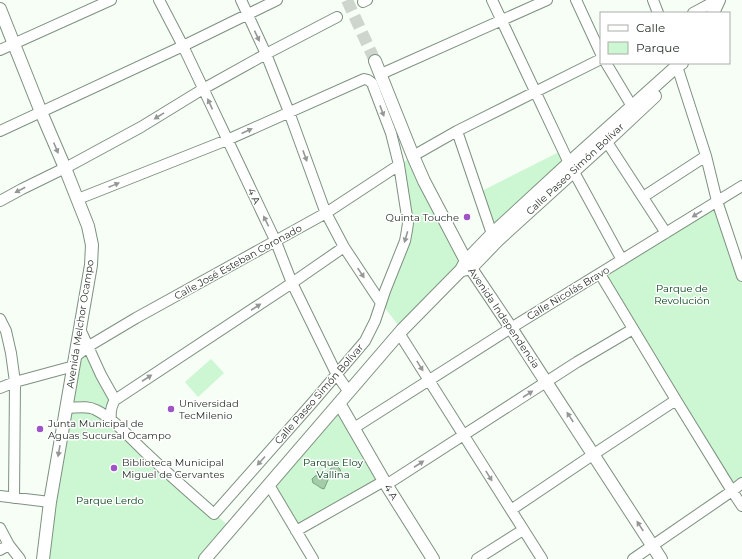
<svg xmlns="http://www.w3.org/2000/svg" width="742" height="559" font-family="Montserrat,sans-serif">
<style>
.green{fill:#cdf6d2}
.water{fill:#a3cca8;stroke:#7f9e82}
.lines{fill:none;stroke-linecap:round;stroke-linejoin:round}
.major-tunnel{stroke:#cdd5cd;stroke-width:12;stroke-dasharray:12 6;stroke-linecap:butt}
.minor-casing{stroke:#7e9180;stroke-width:12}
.major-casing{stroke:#7e9180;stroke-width:14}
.minor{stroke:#fff;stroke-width:10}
.major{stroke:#fff;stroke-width:12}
.oneway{fill:#949895}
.poi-dot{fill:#9e53c6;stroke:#fff;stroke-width:1.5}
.labels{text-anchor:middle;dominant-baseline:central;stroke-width:3;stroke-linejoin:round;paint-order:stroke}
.street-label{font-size:10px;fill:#2a322b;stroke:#fff}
.poi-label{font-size:10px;fill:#2a322b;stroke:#fff;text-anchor:start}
.park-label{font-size:10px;fill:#004115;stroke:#fff}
</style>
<rect width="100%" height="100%" fill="#f6fef6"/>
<!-- green -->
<path class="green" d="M 563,150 L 569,163 L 492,234 L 478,193 Z
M 413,156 L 466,261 L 402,330 L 381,303 L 405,241 L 399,165 Z
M 717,201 L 742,272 L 742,483 L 732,491 L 600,274 Z
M 89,346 L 115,400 L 110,412 L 162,467 L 232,529 L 205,559 L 43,559 L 76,356 Z
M 211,359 L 224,373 L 198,397 L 185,382 Z
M 339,403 L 384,481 L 296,531 L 269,485 Z"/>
<!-- water -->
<path class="water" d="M 337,466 L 340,469 L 341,473 L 338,478 L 331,477 L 328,480 L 324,489 C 319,488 318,485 313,483 L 312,479 L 315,476 L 328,472 L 332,467 Z"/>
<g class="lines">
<!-- major-tunnel -->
<path class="major-tunnel" d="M 347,0 L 375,61"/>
<defs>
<path id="minor" d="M 159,0 L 183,46 L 276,242 L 292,283 L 337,375 L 349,392
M 241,0 L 266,54 L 289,112 L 325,211 L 344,247 L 381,303
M 492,0 L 569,163 L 622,260
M 576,0 L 601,54
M 653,0 L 658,13
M 363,2 L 367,0
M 693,13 L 717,0
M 0,50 L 111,0
M 606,63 L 636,113
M 676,63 L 706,156 L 717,201 L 742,276
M 381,74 L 547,0
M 0,131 L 183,46 L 277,0
M 457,131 L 492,234
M 603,136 L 666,233
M 413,156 L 457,131 L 601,59
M 643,197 L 706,156
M 0,201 L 22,189 L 71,165 L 141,127 L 203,89 L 266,54 L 337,17
M 600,274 L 676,400 L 732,491 L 742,506
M 0,319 L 6,331 L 11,353 L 15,382 L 14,498
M 80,329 L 101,375 L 115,400
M 399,333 L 542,559
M 76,356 L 89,346 L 136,318 L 326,213 L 399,165
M 0,388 L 15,382 L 74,366
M 115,400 L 292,283 L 344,247
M 66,408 C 77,408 87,405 96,410 C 113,418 130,438 143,450 C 166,472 190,493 214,514 L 313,402 L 365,341 L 375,321 L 385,291 L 405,241 L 407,230 L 408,223 L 399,165 L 391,133 L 372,83 L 368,80 L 364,79 L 227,140 L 78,199
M 111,420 C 110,412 111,406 115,400
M 354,428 L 511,328 L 742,186
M 269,485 L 313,559
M 386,485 L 577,362 L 633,329
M 0,496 L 50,502
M 511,510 L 594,454 L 676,400
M 0,528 L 9,545 L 20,559
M 296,531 L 384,481
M 0,550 L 9,545
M 477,559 L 523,530
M 633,559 L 732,491 L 742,483"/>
<path id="major" d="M 0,9 L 41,112 L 65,168 L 88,226 L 92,245 L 91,265 L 50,502 L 43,559
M 713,13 L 719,0
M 375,61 L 413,156 L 424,181 L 466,261 L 511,328 L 661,559
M 463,270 L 471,268 L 498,240 L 607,141 L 655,96
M 339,403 L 384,481 L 433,559
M 205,559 L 402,330 L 461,270 L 466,261 L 492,234 L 569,163 L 677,66 L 682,63"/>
</defs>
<!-- minor casing -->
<use href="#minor" class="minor-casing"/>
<!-- major casing -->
<use href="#major" class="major-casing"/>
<!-- minor -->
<use href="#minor" class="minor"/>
<!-- major -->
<use href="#major" class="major"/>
</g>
<!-- one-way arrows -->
<defs><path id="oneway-solid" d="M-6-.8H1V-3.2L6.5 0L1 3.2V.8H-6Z"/></defs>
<g class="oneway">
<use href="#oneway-solid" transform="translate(257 36) rotate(65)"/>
<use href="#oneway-solid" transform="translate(210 104) rotate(-115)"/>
<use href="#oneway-solid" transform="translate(382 111) rotate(70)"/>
<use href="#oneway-solid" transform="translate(159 116) rotate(148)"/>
<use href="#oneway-solid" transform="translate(247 131) rotate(-24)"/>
<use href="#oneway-solid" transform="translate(56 148) rotate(67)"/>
<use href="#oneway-solid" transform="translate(305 156) rotate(70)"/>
<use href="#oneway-solid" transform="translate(114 185) rotate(-22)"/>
<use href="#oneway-solid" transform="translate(20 190) rotate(152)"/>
<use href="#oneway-solid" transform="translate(697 214) rotate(148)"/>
<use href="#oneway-solid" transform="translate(266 221) rotate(-116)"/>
<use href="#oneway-solid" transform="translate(406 237) rotate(106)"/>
<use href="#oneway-solid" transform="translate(361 273) rotate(56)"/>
<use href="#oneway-solid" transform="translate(256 307) rotate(-33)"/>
<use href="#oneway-solid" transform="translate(420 366) rotate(58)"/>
<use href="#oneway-solid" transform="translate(147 378) rotate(-33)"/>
<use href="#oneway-solid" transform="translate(528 394) rotate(-33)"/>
<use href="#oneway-solid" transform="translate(570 417) rotate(-123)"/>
<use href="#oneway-solid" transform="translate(59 451) rotate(100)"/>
<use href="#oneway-solid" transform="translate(261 461) rotate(132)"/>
<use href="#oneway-solid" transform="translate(419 464) rotate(-33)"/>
<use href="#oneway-solid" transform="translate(489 476) rotate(58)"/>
<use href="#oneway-solid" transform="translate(640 526) rotate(-123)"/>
</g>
<!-- markers -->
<g class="poi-dot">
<circle cx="467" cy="217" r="4"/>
<circle cx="171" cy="409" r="4"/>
<circle cx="40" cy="429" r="4"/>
<circle cx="114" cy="468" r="4"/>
</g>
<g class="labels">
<!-- street labels -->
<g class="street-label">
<text transform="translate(575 169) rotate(-43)">Calle Paseo Simón Bolívar</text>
<text transform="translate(254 196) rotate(64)">4 A</text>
<text transform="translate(238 262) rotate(-29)">Calle José Esteban Coronado</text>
<text transform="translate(568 293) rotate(-31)">Calle Nicolás Bravo</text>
<text transform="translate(504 318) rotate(56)">Avenida Independencia</text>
<text transform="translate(80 324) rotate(-81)">Avenida Melchor Ocampo</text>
<text transform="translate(319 394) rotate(-49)">Calle Paseo Simón Bolívar</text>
<text transform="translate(391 492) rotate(58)">4 A</text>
</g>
<!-- poi labels -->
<g class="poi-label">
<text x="459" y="217" text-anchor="end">Quinta Touche</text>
<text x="179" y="403">Universidad<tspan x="179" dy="12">TecMilenio</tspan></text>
<text x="48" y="423">Junta Municipal de<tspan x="48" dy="12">Aguas Sucursal Ocampo</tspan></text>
<text x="122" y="462">Biblioteca Municipal<tspan x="122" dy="12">Miguel de Cervantes</tspan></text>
</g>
<!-- park labels -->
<g class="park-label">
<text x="682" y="288">Parque de<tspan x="682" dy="12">Revolución</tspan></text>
<text x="333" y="462">Parque Eloy<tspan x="333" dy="12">Vallina</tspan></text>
<text x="110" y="500">Parque Lerdo</text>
</g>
</g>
<!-- legend -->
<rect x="600" y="12" width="130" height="52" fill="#ffffff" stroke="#aaadaa"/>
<rect x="608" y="25" width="20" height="6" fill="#ffffff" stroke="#aaadaa"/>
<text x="636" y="32" font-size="12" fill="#2a322b">Calle</text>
<rect x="608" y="42" width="20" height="12" fill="#cdf6d2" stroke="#aaadaa"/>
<text x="636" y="52" font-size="12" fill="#2a322b">Parque</text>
</svg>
